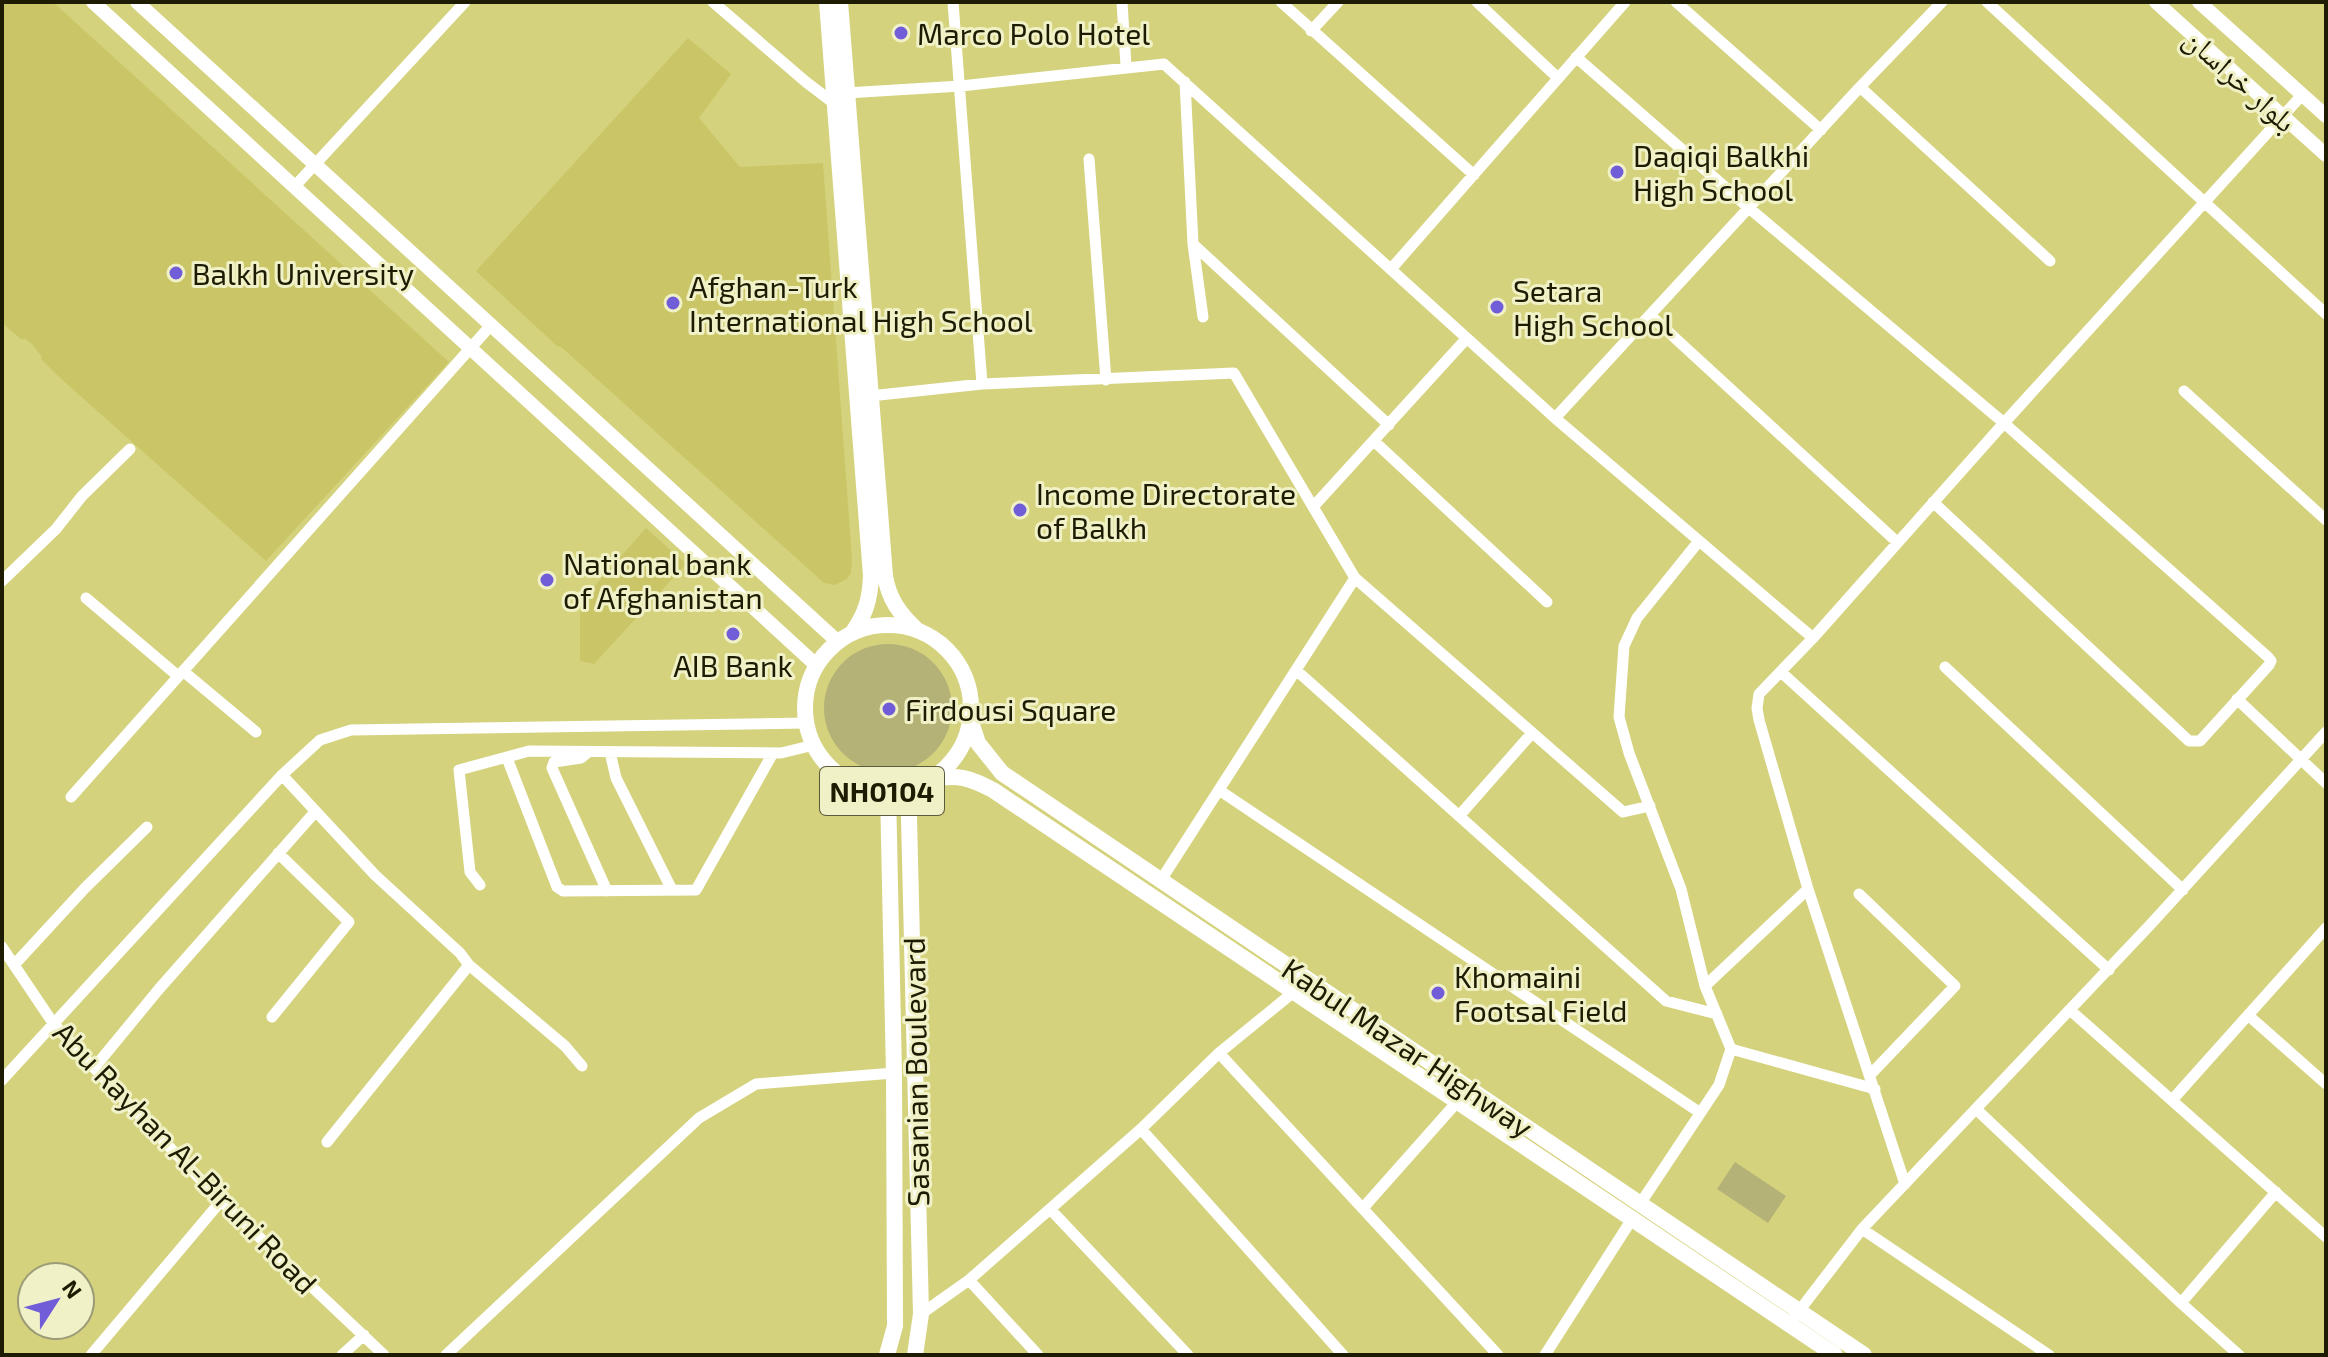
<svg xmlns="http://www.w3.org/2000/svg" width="2328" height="1357" font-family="'Exo 2','Noto Naskh Arabic',sans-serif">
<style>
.built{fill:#cac667}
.green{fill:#b4b277}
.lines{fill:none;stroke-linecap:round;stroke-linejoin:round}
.minor{stroke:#fff;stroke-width:11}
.major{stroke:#fff;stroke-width:14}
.highway{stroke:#fff;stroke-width:16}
.poi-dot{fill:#715dd7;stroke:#f1f1c7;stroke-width:3}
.labels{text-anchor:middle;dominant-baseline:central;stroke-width:6;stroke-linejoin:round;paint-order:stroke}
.shield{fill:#f1f1c7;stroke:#5d5b3d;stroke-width:2}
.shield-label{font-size:28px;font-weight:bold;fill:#1d1b02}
.poi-label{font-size:30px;fill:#1d1b02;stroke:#f1f1c7;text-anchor:start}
.street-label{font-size:30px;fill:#1d1b02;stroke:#f1f1c7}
</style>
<rect width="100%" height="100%" fill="#d5d27d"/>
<!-- built -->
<path class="built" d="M 2,2 L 53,2 L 449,362 L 266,561 L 59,377 L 41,359 L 42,357 L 32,344 L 24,338 L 22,340 L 2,323 Z
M 688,38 L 731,74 L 699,118 L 740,167 L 823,163 L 852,559 L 851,573 L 847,579 L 835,585 L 824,583 L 560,346 L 558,347 L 476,271 Z
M 646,528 L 686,564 L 594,664 L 580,661 L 580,609 L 575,608 Z"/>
<!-- green -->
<path class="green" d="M824 708a64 64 0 1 1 128 0a64 64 0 1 1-128 0Z
M 1735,1162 L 1786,1196 L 1768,1223 L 1717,1189 Z"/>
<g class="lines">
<!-- minor -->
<path class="minor" d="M 713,2 L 806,82 L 835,104
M 953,2 L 982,384
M 1122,2 L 1126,66
M 1281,2 L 1474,175
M 1477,2 L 1558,78
M 1676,2 L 1821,130
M 1987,2 L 2326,314
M 1311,31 L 1338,2
M 1576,57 L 1749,208 L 2004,423 L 2268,657 L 2271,661 L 2269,665 L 2200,741 L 2189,741 L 1933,502
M 1185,82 L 1193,244 L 1203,317
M 1860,87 L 2050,261
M 846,93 L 961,86 L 1164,64 L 1555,418 L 1813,638
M 1089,159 L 1106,380
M 295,186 L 465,2
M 1193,244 L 1389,425
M 1391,269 L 1625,2
M 1650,315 L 1897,542
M 2184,391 L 2326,520
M 870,396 L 982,384 L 1234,373 L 1355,578 L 1623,812 L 1650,806
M 1555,418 L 1860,87 L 1942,2
M 1375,442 L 1547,602
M 1313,507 L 1467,338
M 2,581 L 56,529 L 82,496 L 130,449
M 86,598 L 178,676
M 1945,667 L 2183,890
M 1296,670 L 1666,1001 L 1717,1014
M 183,671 L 256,732
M 1781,672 L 2109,970
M 2237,699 L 2326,783
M 610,752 L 616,778 L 672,890
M 587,753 L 581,758 L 554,762 L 552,768 L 607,891
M 507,758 L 557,887 L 563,891 L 696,890 L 773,753
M 282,775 L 375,875 L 460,953 L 469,965 L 327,1142
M 1219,790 L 1699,1112
M 71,797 L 492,324
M 1459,816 L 1532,733
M 1161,880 L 1355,578
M 480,885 L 470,872 L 459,770 L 529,751 L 781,753 L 814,745
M 1859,894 L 1955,986 L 1871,1074
M 2,947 L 53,1023 L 94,1068 L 221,1201 L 384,1355
M 14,965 L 85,888 L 147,827
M 469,965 L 565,1046 L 582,1066
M 1705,986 L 1808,889
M 2070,1010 L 2326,1237
M 2249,1016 L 2326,1084
M 272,1017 L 349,922 L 278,853
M 1731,1049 L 1875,1089
M 1219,1053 L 1498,1355
M 94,1068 L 159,989 L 315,812
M 2,1080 L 282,775 L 320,740 L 351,730 L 806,723
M 2173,1099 L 2326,928
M 1976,1109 L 2181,1303 L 2239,1355
M 1141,1129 L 1343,1355
M 1905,1184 L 1808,889 L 1759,720 L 1757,708 L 1759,694 L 1813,638 L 2004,423 L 2302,95
M 1640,1204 L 1719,1085 L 1731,1049 L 1705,986 L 1681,889 L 1629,753 L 1619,717 L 1624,646 L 1637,618 L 1699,541
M 1363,1208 L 1458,1101
M 1050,1209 L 1188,1355
M 1862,1229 L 2049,1355
M 969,1280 L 1038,1355
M 2181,1303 L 2276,1192
M 921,1314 L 969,1280 L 1050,1209 L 1141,1129 L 1219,1053 L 1295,991
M 1789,1324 L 1862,1229 L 2150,925 L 2326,732
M 91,1355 L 221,1201
M 342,1355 L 364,1335
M 446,1355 L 699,1118 L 756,1084 L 894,1073
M 1545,1355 L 1632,1219"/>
<!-- major -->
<path class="major" d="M 93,2 L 816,665
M 137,2 L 837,641
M 2156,2 L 2326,155
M 2199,2 L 2326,116"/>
<!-- highway -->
<path class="highway" d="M 827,2 L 871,576 C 870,599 866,613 853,632
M 840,2 L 885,576 C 889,599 899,613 916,629
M805 708a83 83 0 1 1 166 0a83 83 0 1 1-166 0Z
M 971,722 L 978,743 L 1002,773 L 1864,1355
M 932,779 C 958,774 970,778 993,790 L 1835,1355
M 911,788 L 909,818 L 921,1314 L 915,1355
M 887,1355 L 895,1326 L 894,1073 L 888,791"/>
</g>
<!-- markers -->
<g class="poi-dot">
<circle cx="901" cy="33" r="8"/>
<circle cx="1617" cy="172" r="8"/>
<circle cx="176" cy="273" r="8"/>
<circle cx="673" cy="303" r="8"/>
<circle cx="1497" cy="307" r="8"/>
<circle cx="1020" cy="510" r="8"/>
<circle cx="547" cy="580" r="8"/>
<circle cx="733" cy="634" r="8"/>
<circle cx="889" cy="709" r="8"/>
<circle cx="1438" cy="993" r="8"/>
</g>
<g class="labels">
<!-- shield labels -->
<rect class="shield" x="820" y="767" width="124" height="48" rx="6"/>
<g class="shield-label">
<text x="882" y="791">NH0104</text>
</g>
<!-- poi labels -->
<g class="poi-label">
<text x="917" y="33">Marco Polo Hotel</text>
<text x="1633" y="155">Daqiqi Balkhi<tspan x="1633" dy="34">High School</tspan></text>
<text x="192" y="273">Balkh University</text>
<text x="689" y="286">Afghan-Turk<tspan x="689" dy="34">International High School</tspan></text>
<text x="1513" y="290">Setara<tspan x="1513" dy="34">High School</tspan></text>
<text x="1036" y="493">Income Directorate<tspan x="1036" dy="34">of Balkh</tspan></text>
<text x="563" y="563">National bank<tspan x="563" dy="34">of Afghanistan</tspan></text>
<text x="733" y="665" text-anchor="middle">AIB Bank</text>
<text x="905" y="709">Firdousi Square</text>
<text x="1454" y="976">Khomaini<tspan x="1454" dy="34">Footsal Field</tspan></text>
</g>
<!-- street labels -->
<g class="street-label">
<text transform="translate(2241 79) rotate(42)">بلوار خراسان</text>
<text transform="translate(1408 1047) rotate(34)">Kabul Mazar Highway</text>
<text transform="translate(915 1072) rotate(-91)">Sasanian Boulevard</text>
<text transform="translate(186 1157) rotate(46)">Abu Rayhan Al-Biruni Road</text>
</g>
</g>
<!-- border -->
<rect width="2328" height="1357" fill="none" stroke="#1d1b02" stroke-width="8"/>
<!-- north arrow -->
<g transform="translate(56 1301) rotate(54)"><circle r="38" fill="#f1f1c7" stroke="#9c9b78" stroke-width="2"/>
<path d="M0-6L14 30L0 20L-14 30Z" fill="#715dd7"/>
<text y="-12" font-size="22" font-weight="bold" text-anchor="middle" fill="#1d1b02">N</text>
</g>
</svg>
